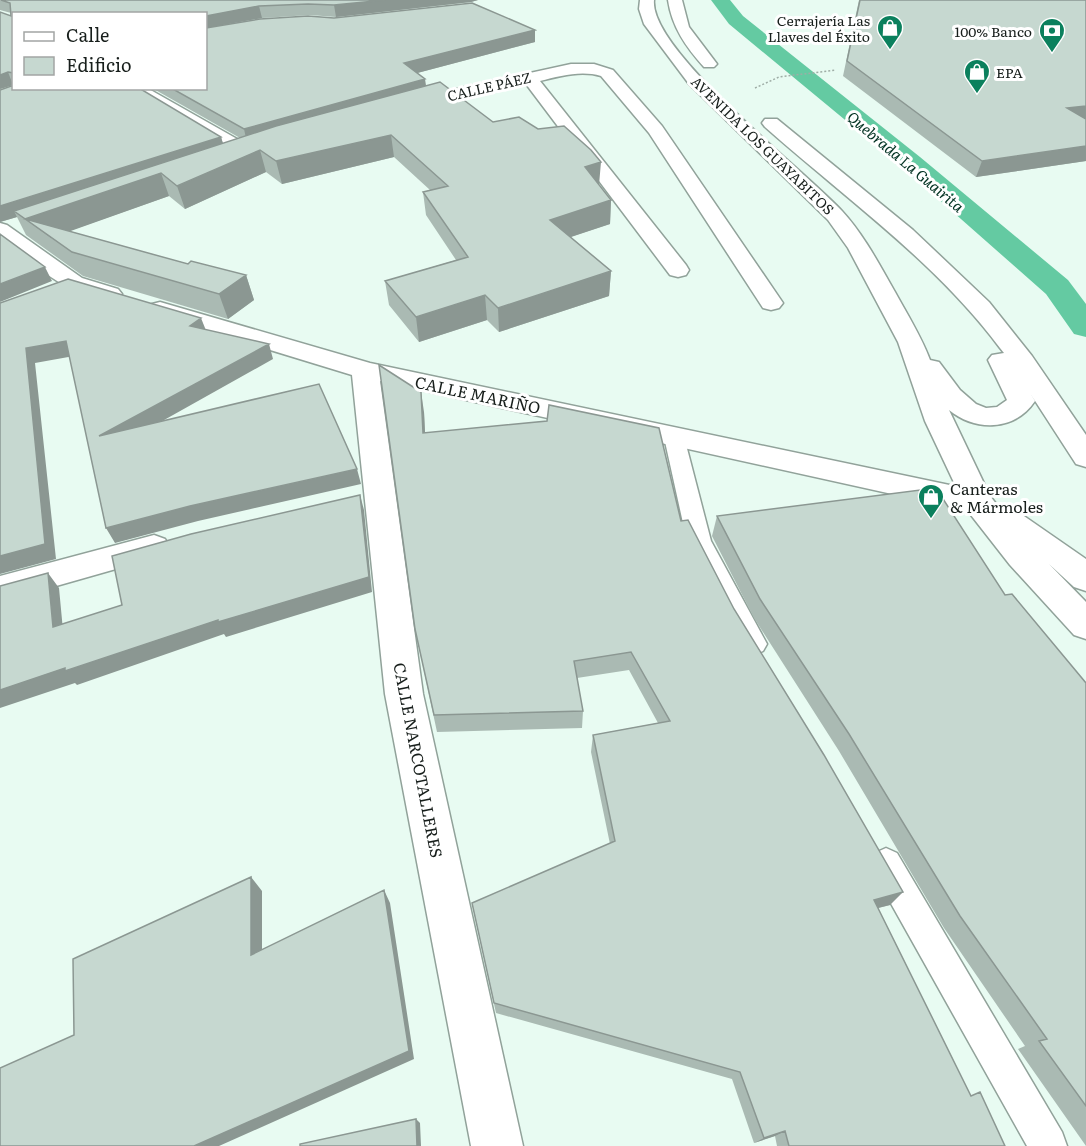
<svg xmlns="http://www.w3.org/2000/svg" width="1086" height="1146" font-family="Literata,serif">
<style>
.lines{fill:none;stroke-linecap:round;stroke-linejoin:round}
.canal{fill:#64caa2;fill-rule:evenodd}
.service-casing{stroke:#91a29a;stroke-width:3}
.minor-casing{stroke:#91a29a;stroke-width:3}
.primary-casing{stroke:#91a29a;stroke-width:3}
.path{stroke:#9fada6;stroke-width:1.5;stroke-dasharray:2 2;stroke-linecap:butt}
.service{fill:#fff;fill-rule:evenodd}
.minor{fill:#fff;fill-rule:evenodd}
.primary{fill:#fff;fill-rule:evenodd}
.wall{fill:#aabab3}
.shaded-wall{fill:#8b9792}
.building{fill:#c6d8d0;stroke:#8b9792;stroke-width:1.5}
.labels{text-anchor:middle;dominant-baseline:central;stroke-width:6;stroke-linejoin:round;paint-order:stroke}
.far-poi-label{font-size:14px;fill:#171e1b;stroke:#fff;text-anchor:end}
.far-street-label{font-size:14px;fill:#171e1b;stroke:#fff}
.far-water-label{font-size:15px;font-style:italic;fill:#023222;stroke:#fff}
.street-label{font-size:16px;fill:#171e1b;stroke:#fff}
.poi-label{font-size:16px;fill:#171e1b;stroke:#fff;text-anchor:start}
</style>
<rect width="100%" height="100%" fill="#e8fbf2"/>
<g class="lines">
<!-- canal -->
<path class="canal" d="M 711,0 L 730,0 L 743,16 L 920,157 L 1068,280 L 1086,304 L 1086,337 L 1074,334 L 1046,294 L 902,167 L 729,24 Z"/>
<defs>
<path id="service" d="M 674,430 L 681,432 L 684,437 L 711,541 L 767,644 L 763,651 L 754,655 L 745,651 L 687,541 L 664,437 L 667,432 Z
M 886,848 L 897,853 L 1062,1132 L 1067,1146 L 1027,1146 L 875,875 L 870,864 L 875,853 Z"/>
<path id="minor" d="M 571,64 L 594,64 L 613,70 L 662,126 L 783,303 L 779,308 L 771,310 L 763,308 L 649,133 L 601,76 C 581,70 560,76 540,81 L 686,265 L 689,270 L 686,275 L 678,277 L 670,275 L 526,84 L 410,109 L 404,108 L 402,104 L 404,100 L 410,99 Z
M 126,88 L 147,88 L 253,148 L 255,152 L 253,156 L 239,156 Z
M 0,223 L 7,225 L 82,278 L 118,289 L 122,294 L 118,299 C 82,308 28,260 0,239 Z
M 160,302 L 370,363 L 978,491 L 989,494 L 993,502 L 989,510 L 978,513 L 380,381 L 423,694 L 523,1146 L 471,1146 L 385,694 L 352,375 L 152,314 L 148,309 L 152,304 Z
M 154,535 L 165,539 L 170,547 L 165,555 L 0,602 L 0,576 Z"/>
<path id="primary" d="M 640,0 L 654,0 C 649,50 805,171 842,211 C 864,235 879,264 895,292 C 907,314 921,336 930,360 L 939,362 L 960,390 L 976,404 L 986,408 L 997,407 L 1007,400 L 988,360 L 992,355 L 1004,353 L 1000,348 C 935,261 845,198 765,127 L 762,123 L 765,119 L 777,119 L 913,230 L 989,302 L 1032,356 L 1086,435 L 1086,467 L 1076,464 L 1030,393 L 1035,401 C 1015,431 976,432 949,410 L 990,496 L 997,505 L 1011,507 L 1086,559 L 1086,591 L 1074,587 L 1049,564 L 1086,602 L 1086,639 L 1074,635 L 1010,565 L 967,510 L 925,421 L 898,342 L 848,248 L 828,220 L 689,84 L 644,24 L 639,9 Z
M 668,0 L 682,0 L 689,27 L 717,64 L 714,67 L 704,67 C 686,47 672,27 668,0 Z"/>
</defs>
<!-- service casing -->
<use href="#service" class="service-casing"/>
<!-- minor casing -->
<use href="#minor" class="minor-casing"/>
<!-- primary casing -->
<use href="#primary" class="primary-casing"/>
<!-- path -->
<path class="path" d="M 755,88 L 779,77 L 836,70"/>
<!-- service -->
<use href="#service" class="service"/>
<!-- minor -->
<use href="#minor" class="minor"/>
<!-- primary -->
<use href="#primary" class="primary"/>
</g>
<!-- wall -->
<path class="wall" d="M 0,0 L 478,0 L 471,2 L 336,17 L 310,15 L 262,18 L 206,28 L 535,30 L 535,42 L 417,73 L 426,86 L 493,122 L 599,185 L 611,200 L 610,224 L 570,237 L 611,271 L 609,296 L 499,332 L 487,320 L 419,342 L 389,305 L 385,281 L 456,260 L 426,215 L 423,192 L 430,190 L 394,157 L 282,184 L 266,172 L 185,209 L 169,196 L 69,231 L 188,264 L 246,275 L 254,300 L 228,319 L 83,276 L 26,235 L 17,217 L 0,222 L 0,90 L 221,137 L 223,144 L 240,138 L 152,88 L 206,88 L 14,14 L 14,85 L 0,89 L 11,16 L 11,13 L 0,10 Z
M 859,0 L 1086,0 L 1086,161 L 976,177 L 843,76 Z
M 424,412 L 425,433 L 681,521 L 734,609 L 890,905 L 878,908 L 971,1096 L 1005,1146 L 777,1146 L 775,1136 L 754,1143 L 732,1079 L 496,1013 L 472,903 L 610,844 L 591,752 L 593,735 L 658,723 L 629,670 L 577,678 L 583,711 L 582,728 L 437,732 L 415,629 Z
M 717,516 L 1005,595 L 1086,683 L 1086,1146 L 1018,1049 L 1025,1046 L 944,928 L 839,751 L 754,618 L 712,536 Z"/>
<!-- shaded-wall -->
<path class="shaded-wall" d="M 385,0 L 478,0 L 471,2 L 336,17 L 334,5 Z
M 259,6 L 262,18 L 206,28 L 206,16 Z
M 535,30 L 535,42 L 406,76 L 404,63 Z
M 8,72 L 13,85 L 0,89 L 0,75 Z
M 425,79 L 427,92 L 247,143 L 244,129 Z
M 1086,106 L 1086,120 L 1067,108 Z
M 391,135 L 394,157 L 282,184 L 276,161 Z
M 221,137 L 225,150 L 14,211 L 17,217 L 0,222 L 0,206 Z
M 1086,146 L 1086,161 L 976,177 L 982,161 Z
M 260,150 L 266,172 L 185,209 L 177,186 Z
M 601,162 L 599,185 L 585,167 Z
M 161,173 L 169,196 L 51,238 L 25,219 Z
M 611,200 L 610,224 L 550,244 L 550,220 Z
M 45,267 L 52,281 L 0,302 L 0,284 Z
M 611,271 L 609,296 L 499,332 L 498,308 Z
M 246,275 L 254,300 L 228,319 L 219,294 Z
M 485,295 L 487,320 L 419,342 L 416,317 Z
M 201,318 L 207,333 L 190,326 Z
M 66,341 L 74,356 L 35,363 L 56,559 L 0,574 L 0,556 L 26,348 Z
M 269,344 L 273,359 L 107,452 L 99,436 Z
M 421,392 L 424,412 L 426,452 L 423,433 Z
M 357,469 L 361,484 L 198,521 L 115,543 L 106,528 L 190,506 Z
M 360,495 L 364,510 L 372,592 L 226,637 L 224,634 L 77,685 L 75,683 L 0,708 L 0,690 Z
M 48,573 L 59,588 L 64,641 L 53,627 Z
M 251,877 L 262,891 L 262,966 L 251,955 Z
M 384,890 L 390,903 L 414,1059 L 219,1146 L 194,1146 Z
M 903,892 L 890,905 L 862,912 L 874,900 Z
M 416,1119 L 420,1123 L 421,1146 L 417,1146 Z
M 785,1131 L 775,1136 L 754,1143 L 764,1138 Z"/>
<!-- building -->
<path class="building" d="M 1,0 L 385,0 L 334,5 L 308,4 L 259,6 L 206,16 L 206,14 L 14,14 L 14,73 L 8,72 L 0,75 L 0,12 L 11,16 L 10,3 Z
M 860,0 L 1086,0 L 1086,106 L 1067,108 L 1086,119 L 1086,146 L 982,161 L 847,61 Z
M 472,3 L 535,30 L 404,63 L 425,79 L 244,129 L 171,88 L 206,88 L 206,28 L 260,19 L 308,16 L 334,18 Z
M 440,82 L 493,122 L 519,117 L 538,129 L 564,126 L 591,150 L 601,162 L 585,167 L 611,200 L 550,220 L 611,271 L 498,308 L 485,295 L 416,317 L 385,281 L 468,257 L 423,192 L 448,186 L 391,135 L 276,161 L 260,150 L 177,186 L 161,173 L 25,219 L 188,264 L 191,261 L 246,275 L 219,294 L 72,252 L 14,211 L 276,126 Z
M 14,85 L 14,88 L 139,88 L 221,137 L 0,206 L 0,90 Z
M 0,234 L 45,267 L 0,284 Z
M 68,279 L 201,318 L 190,326 L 269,344 L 99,436 L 319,384 L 357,469 L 190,506 L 106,528 L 66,341 L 26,348 L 45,544 L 0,556 L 0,303 Z
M 379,365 L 421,392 L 423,433 L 547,421 L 549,405 L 659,428 L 681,521 L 688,520 L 734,609 L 824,755 L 903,892 L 874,900 L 971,1096 L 980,1092 L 1005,1146 L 789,1146 L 785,1131 L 764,1138 L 740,1072 L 494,1003 L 472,903 L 615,841 L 593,735 L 670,721 L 631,652 L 574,661 L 583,711 L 434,715 L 415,629 Z
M 936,488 L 1005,595 L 1012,594 L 1086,683 L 1086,1106 L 1039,1041 L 1047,1039 L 960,916 L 849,734 L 760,599 L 717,516 Z
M 360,495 L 369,577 L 218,622 L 218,620 L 65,671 L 65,668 L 0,690 L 0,586 L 48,573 L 53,627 L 122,605 L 112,556 L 191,534 Z
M 251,877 L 251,955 L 384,890 L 409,1051 L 194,1146 L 0,1146 L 0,1068 L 74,1035 L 73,959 Z
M 416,1119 L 417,1146 L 300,1146 L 300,1144 Z"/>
<!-- icons -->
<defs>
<symbol id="shop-pin" viewBox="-11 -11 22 30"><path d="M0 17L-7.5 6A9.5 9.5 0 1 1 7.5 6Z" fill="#0b805d" stroke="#fff"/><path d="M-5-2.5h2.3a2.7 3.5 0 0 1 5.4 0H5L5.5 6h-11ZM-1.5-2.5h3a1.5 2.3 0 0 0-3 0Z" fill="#fff"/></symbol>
<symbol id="bank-pin" viewBox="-11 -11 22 30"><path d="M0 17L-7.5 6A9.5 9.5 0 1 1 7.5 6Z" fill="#0b805d" stroke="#fff"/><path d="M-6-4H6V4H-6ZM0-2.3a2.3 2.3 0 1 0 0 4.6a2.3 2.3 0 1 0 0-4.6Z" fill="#fff"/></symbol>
</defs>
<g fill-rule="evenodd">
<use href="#shop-pin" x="875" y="13" width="30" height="40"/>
<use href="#bank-pin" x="1037" y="16" width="30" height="40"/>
<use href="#shop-pin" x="962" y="57" width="30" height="40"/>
<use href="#shop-pin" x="916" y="482" width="30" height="40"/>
</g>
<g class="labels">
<!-- far-poi labels -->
<g class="far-poi-label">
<text x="870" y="20">Cerrajería Las<tspan x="870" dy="16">Llaves del Éxito</tspan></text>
<text x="1032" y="31">100% Banco</text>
<text x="996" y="72" text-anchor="start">EPA</text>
</g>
<!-- far-street labels -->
<g class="far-street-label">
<text transform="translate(489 86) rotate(-13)">CALLE PÁEZ</text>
<text transform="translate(763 145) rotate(44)">AVENIDA LOS GUAYABITOS</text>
</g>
<!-- far-water labels -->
<g class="far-water-label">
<text transform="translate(906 161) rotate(40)">Quebrada La Guairita</text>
</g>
<!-- street labels -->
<g class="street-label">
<text transform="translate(478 394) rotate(12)">CALLE MARIÑO</text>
<text transform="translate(419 760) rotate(79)">CALLE NARCOTALLERES</text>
</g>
<!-- poi labels -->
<g class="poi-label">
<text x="950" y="488">Canteras<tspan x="950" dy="18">&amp; Mármoles</tspan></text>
</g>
</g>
<!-- legend -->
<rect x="12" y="12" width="195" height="78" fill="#ffffff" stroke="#a2a5a4" stroke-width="1.5"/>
<rect x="24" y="32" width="30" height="9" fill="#ffffff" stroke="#a2a5a4" stroke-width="1.5"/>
<text x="66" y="42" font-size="18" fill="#171e1b">Calle</text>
<rect x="24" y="57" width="30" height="18" fill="#c6d8d0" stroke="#a2a5a4" stroke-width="1.5"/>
<text x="66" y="72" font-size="18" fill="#171e1b">Edificio</text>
</svg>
